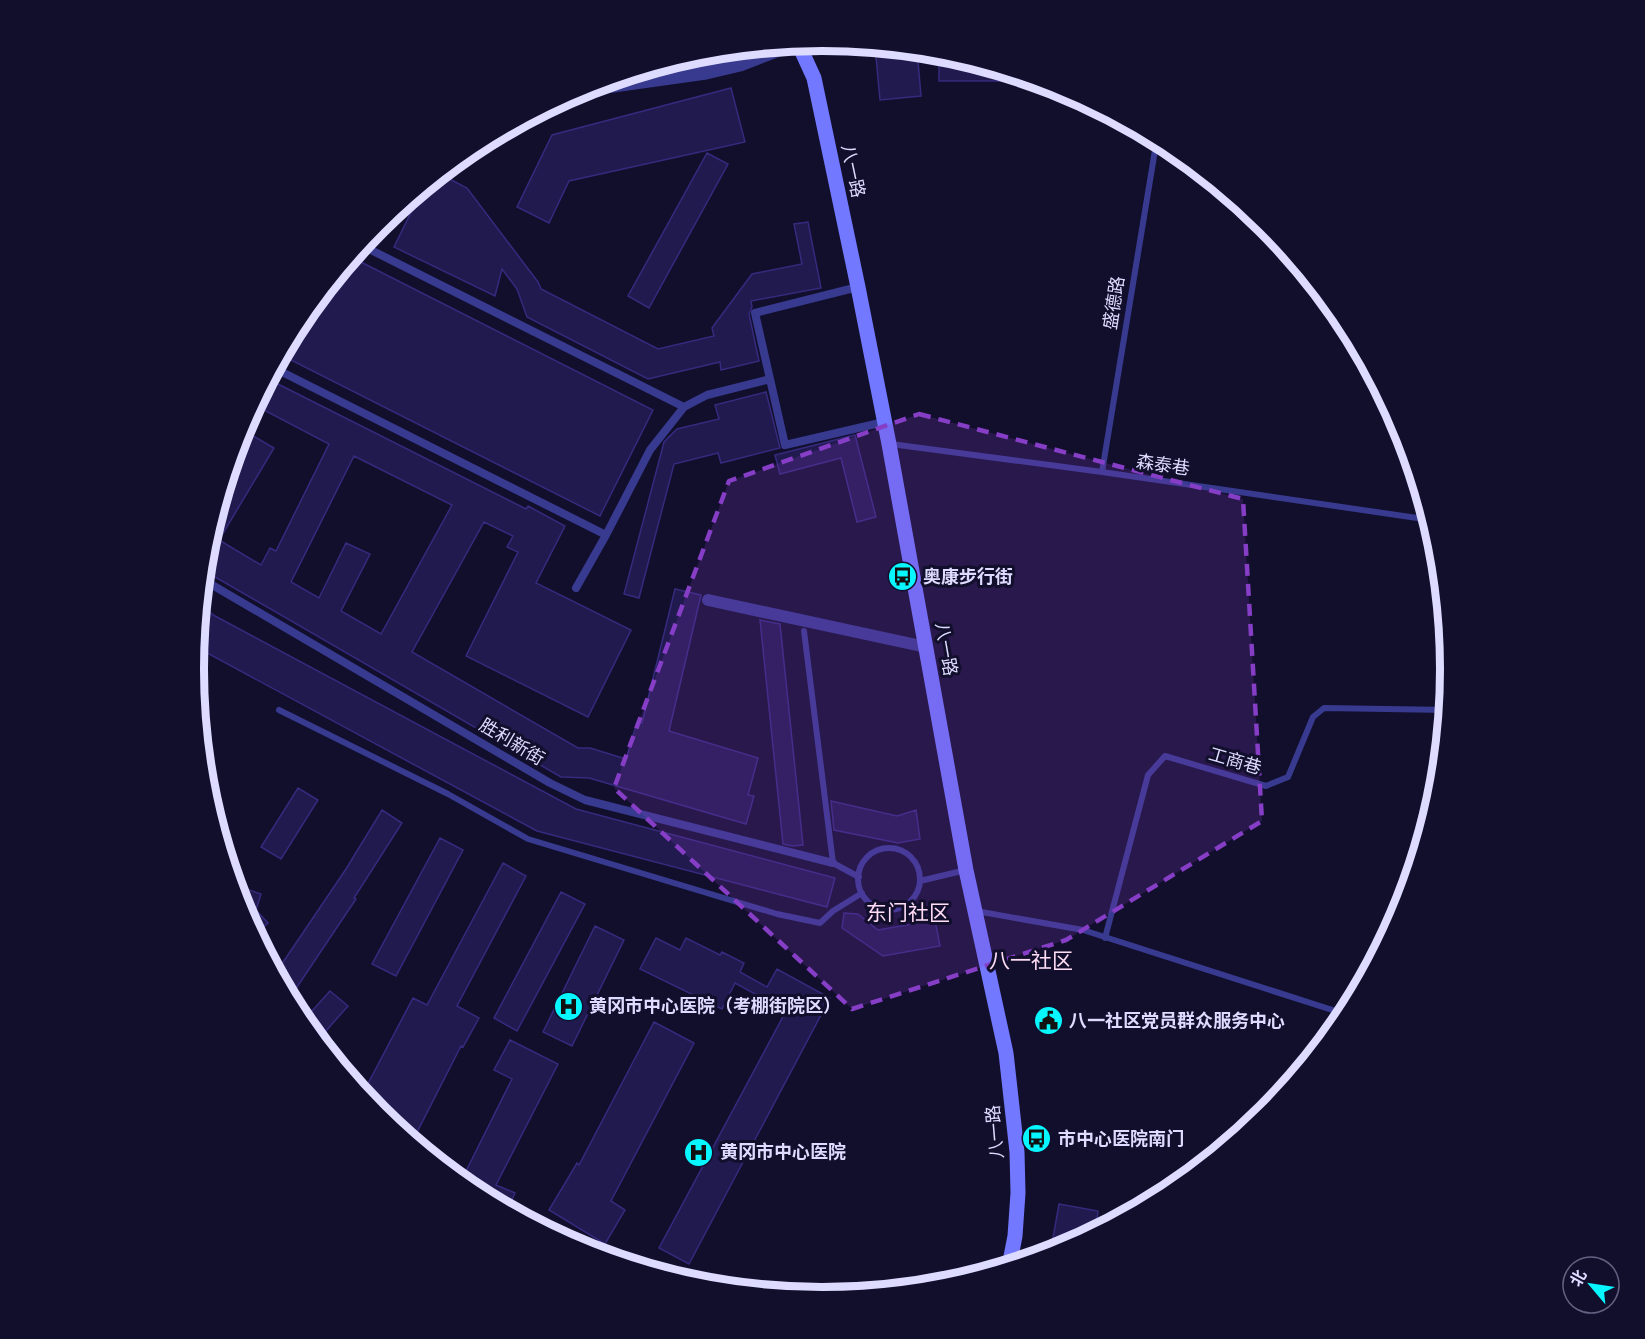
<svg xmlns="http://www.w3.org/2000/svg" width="1645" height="1339" font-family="'Fira Sans Condensed','Noto Sans SC',sans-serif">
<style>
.building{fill:#211a4f;stroke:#352a7d;stroke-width:1.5;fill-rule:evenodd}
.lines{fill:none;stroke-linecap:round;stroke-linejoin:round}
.service{stroke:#373a8f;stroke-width:6}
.pedestrian{stroke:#373a8f;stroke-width:8}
.minor{stroke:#373a8f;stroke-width:12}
.tertiary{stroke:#373a8f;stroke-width:15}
.secondary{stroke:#7278ff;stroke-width:15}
.marked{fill:#853ec5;fill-opacity:0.2;stroke:#853ec5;stroke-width:4.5;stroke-dasharray:12 8;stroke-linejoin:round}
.labels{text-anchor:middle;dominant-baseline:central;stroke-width:6;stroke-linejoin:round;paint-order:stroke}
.street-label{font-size:18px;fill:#dddbff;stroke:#120f2d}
.poi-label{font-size:18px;font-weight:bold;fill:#dddbff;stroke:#120f2d;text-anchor:start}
.quarter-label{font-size:21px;fill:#ffddf5;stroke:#120f2d}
.rim{fill:none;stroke:#dddbff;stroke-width:8}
</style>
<rect width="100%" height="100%" fill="#120f2d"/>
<!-- building -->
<path class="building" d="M 875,46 L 917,50 L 921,96 L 880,100 Z
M 939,57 L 959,57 L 1029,78 L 1029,81 L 939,81 Z
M 731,88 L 745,142 L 569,181 L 549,223 L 517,207 L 552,135 Z
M 707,153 L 728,164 L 649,308 L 628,296 Z
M 440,174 L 467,188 L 538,282 L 541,289 L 658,349 L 714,336 L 712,328 L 752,274 L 802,264 L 794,224 L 808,222 L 821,288 L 751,301 L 752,307 L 749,314 L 759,361 L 721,370 L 720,362 L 648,379 L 527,317 L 517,289 L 502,269 L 495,296 L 394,247 L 423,188 Z
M 351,257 L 653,410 L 600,516 L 281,355 L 300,320 Z
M 274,382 L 526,509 L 528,506 L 565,526 L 536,583 L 631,630 L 588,717 L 466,656 L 518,552 L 507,547 L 513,536 L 484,522 L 412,652 L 578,748 L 590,748 L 626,759 L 637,722 L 642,723 L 675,589 L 701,595 L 669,731 L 758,758 L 748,795 L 754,796 L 746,824 L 589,778 L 561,777 L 203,570 L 206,546 L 229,470 L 250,434 L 274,448 L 219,540 L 261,565 L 270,548 L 276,551 L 329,444 L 260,408 ZM 354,456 L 452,505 L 381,634 L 341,611 L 370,554 L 346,543 L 319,598 L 291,582 Z
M 766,392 L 780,448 L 721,463 L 718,453 L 674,464 L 639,598 L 624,594 L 664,442 L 677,429 L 719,419 L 715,405 Z
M 855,435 L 876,517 L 857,522 L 841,458 L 780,474 L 775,455 Z
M 200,605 L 215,616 L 576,809 L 835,878 L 827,907 L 537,831 L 198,648 L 203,640 L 197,637 Z
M 760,620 L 780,624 L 803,845 L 793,846 L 783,844 Z
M 298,788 L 318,800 L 281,859 L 261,847 Z
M 831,801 L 897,816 L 916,810 L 920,839 L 898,843 L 834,830 Z
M 382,810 L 402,823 L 354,898 L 356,899 L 289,999 L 275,974 L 346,869 Z
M 440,838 L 463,850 L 396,976 L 372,964 Z
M 503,863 L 526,876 L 457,1006 L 479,1018 L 463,1047 L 461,1046 L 412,1142 L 377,1114 L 362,1095 L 413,998 L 427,1005 Z
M 243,888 L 261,894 L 256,910 L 268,923 L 255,935 L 239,901 Z
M 561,892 L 585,904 L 517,1031 L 494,1018 Z
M 844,913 L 858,914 L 878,930 L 935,920 L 940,946 L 883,956 L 842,928 Z
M 595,926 L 624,940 L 572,1046 L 543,1032 Z
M 656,938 L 680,950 L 686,938 L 720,955 L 722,952 L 744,963 L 740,972 L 767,987 L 777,969 L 830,998 L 689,1264 L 659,1248 L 786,1011 L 735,983 L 722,1009 L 640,969 Z
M 330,991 L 348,1006 L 317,1041 L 302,1022 Z
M 654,1022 L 694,1043 L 611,1201 L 625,1210 L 605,1244 L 549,1210 L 577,1163 L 579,1165 Z
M 510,1040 L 558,1064 L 496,1185 L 515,1193 L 507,1211 L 473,1192 L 435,1161 L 437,1158 L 466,1171 L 512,1079 L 494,1070 Z
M 1059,1204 L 1098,1211 L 1095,1234 L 1063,1251 L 1050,1255 Z"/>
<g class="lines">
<!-- service -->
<path class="service" d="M 891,444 L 1102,472 L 1431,520
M 1102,472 L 1157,138
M 1439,547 L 1436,590 L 1445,601
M 804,631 L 833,863 L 859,877
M 279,710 L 448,794 L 528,839 L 777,914 L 820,923 L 833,911 L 862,893
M858 879a31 31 0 1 1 62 0a31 31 0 1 1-62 0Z
M 920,881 L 966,870
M 976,911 L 1083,930 L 1348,1015
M 1105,938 L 1148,775 L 1165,756 L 1266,786 L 1288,777 L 1313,717 L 1324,708 L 1448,710"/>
<!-- pedestrian -->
<path class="pedestrian" d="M 361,245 L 684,407
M 858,287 L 755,313 L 785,445 L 884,422
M 274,368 L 606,535
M 202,579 L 550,783 L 585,800 L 833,863
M 576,588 L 606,535 L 650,450 L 684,407 L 707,395 L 770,379"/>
<!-- minor -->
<path class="minor" d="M 708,600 L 926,647"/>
<!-- tertiary -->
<path class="tertiary" d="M 706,72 L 725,50
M 594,85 L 599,87 L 706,72 L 740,64 L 794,43"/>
<!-- secondary -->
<path class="secondary" d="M 798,43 L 814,78 L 858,287 L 889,444 L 966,870 L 1006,1053 L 1017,1152 L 1018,1193 L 1015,1236 L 1009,1267"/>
</g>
<!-- marked area -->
<path class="marked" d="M 919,414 L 1243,499 L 1262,821 L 1066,940 L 852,1009 L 614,788 L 729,481 Z"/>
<!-- icons -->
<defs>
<symbol id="bus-disc" viewBox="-11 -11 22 22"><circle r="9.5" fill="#07f6ff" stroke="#120f2d"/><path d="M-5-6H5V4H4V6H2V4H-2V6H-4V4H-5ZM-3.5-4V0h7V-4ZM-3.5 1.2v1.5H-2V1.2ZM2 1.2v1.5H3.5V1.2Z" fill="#111"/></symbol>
<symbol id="hospital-disc" viewBox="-11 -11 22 22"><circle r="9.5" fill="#07f6ff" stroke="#120f2d"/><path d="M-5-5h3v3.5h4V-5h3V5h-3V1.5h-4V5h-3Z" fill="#111"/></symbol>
<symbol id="civic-disc" viewBox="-11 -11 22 22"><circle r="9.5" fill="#07f6ff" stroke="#120f2d"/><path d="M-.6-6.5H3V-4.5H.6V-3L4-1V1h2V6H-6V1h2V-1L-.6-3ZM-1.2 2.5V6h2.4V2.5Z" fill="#111"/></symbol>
</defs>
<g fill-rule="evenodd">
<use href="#bus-disc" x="886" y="560" width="33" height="33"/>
<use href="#hospital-disc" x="552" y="990" width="33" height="33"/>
<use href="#civic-disc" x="1032" y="1004" width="33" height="33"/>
<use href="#bus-disc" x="1020" y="1122" width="33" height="33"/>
<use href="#hospital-disc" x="682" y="1136" width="33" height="33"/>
</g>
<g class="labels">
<!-- street labels -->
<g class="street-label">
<text transform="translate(853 171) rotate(78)">八一路</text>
<text transform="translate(1114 303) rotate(-81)">盛德路</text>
<text transform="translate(1163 465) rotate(8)">森泰巷</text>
<text transform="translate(946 649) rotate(80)">八一路</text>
<text transform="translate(512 742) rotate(31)">胜利新街</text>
<text transform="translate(1235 761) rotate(16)">工商巷</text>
<text transform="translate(995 1132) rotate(-95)">八一路</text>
</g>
<!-- poi labels -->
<g class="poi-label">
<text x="923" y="577">奥康步行街</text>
<text x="589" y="1006">黄冈市中心医院（考棚街院区）</text>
<text x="1069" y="1021">八一社区党员群众服务中心</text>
<text x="1058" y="1139">市中心医院南门</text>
<text x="720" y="1152">黄冈市中心医院</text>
</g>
<!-- quarter labels -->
<g class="quarter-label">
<text x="908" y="913">东门社区</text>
<text x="1031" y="961">八一社区</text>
</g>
</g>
<!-- crop -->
<path d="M0 0H1645V1339H0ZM204 669a618 618 0 1 1 1236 0a618 618 0 1 1-1236 0Z" fill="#120f2d" fill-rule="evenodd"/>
<path class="rim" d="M204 669a618 618 0 1 1 1236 0a618 618 0 1 1-1236 0Z"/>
<!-- north arrow -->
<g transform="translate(1591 1285) rotate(299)"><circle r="28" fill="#120f2d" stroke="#636181" stroke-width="1.5"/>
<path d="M0-4.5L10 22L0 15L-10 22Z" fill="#07f6ff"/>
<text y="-9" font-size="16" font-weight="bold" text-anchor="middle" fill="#dddbff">北</text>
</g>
</svg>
